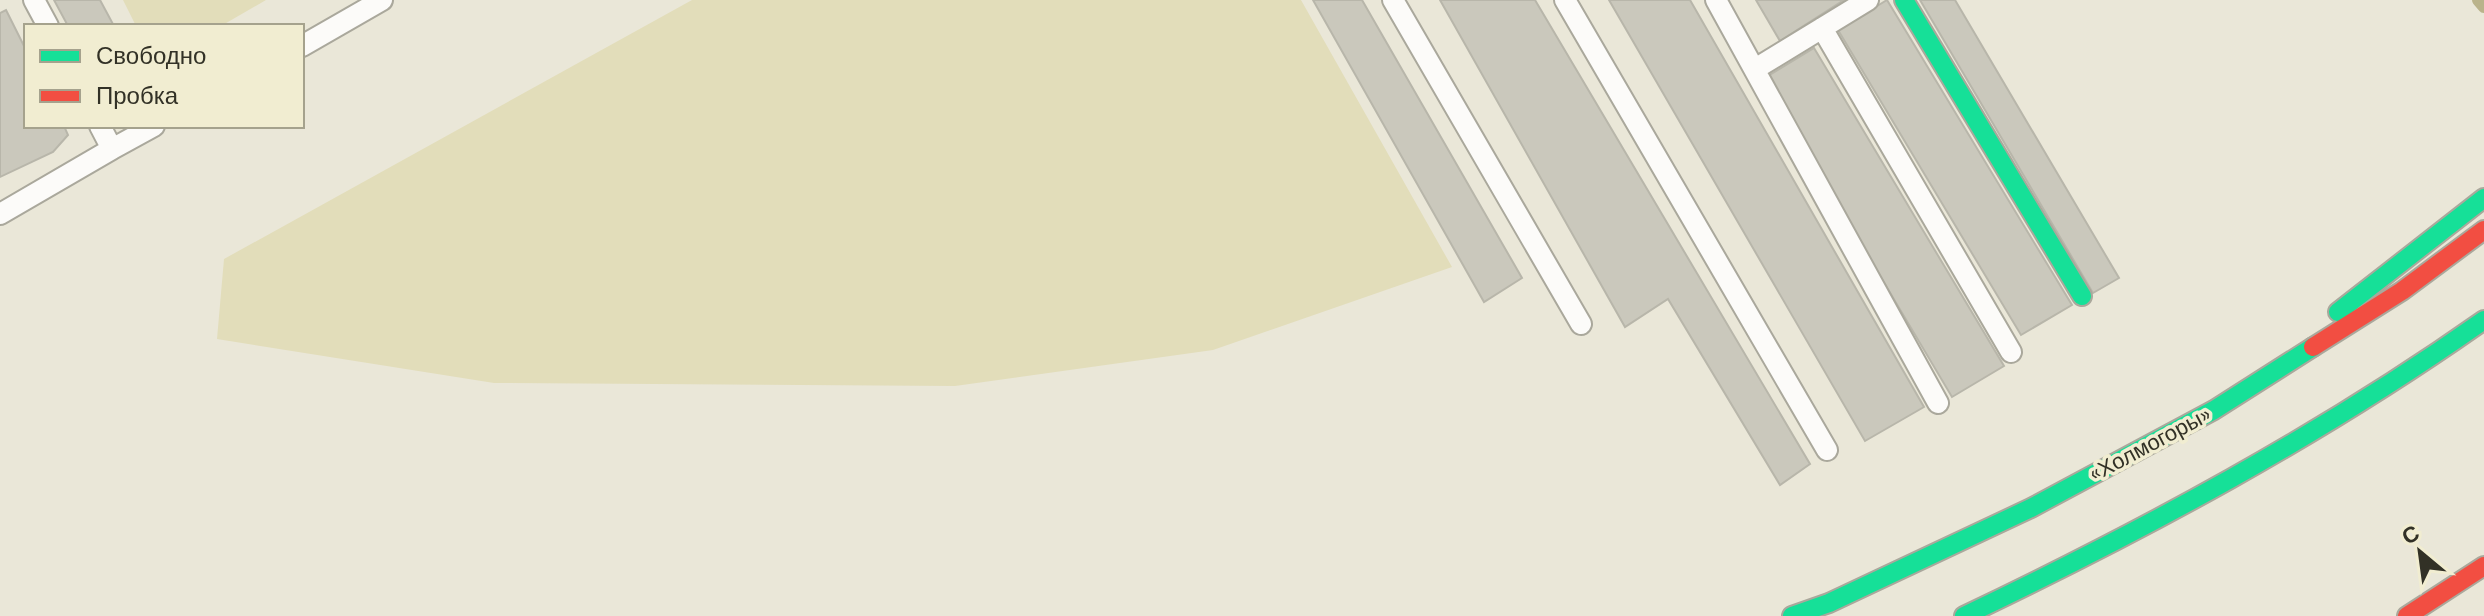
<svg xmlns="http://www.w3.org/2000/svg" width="2484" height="616" font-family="'DM Sans',sans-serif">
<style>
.green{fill:#e2ddba}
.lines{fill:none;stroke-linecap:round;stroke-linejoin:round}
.stream{stroke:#bab38b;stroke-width:12}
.building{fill:#cac8bc;stroke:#b8b6aa;stroke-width:2}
.lane-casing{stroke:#aaa89c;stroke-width:24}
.fast-casing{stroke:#aaa89c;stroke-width:22}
.jam-casing{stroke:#aaa89c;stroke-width:22}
.lane{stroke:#fcfbf9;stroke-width:20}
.fast{stroke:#16e098;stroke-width:18}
.jam{stroke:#f24e42;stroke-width:18}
.labels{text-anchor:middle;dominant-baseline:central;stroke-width:7;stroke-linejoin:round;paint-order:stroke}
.street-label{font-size:22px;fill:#323126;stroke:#f1edd1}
</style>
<rect width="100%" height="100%" fill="#eae7d8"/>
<!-- green -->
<path class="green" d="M 123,0 L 266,0 L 221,26 L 136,26 Z
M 692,0 L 1301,0 L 1452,267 L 1213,350 L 955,386 L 494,383 L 217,339 L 224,259 Z"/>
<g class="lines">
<!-- stream -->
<path class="stream" d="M 2478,0 L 2484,7"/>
</g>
<!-- building -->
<path class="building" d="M 54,0 L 100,0 L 114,26 L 68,26 Z
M 1313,0 L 1362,0 L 1522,278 L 1484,302 Z
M 1440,0 L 1535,0 L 1810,464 L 1780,485 L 1668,299 L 1625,327 Z
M 1609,0 L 1690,0 L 1924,407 L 1865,441 Z
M 1756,0 L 1844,0 L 1780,41 Z
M 1887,0 L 2072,305 L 2021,335 L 1838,30 Z
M 1920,0 L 1955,0 L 2119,278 L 2093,293 Z
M 6,10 L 26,50 L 26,126 L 64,126 L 68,135 L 53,152 L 0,177 L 0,13 Z
M 1814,48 L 2004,366 L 1952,397 L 1763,79 Z"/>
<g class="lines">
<defs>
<path id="lane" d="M 34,0 L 48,26
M 1393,0 L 1581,324
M 1565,0 L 1827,450
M 1716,0 L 1938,403
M 1822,28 L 2011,352
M 302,46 L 382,0
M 1755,69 L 1868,0
M 100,126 L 112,149 L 154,126
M 0,214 L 112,149"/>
<path id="fast" d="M 1904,0 L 2082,296
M 2338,312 L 2484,198
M 1792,616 L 1829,603 L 2031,508 L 2214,410 L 2313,347
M 1964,616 C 2144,530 2321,435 2484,320"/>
<path id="jam" d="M 2313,347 L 2402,291 L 2484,230
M 2407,616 L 2484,566"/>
</defs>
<!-- lane casing -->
<use href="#lane" class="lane-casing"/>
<!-- fast casing -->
<use href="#fast" class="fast-casing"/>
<!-- jam casing -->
<use href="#jam" class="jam-casing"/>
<!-- lane -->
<use href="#lane" class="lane"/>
<!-- fast -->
<use href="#fast" class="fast"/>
<!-- jam -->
<use href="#jam" class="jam"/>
</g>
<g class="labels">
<!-- street labels -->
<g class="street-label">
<text transform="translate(2150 444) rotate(-28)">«Холмогоры»</text>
</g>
</g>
<!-- legend -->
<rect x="24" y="24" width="280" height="104" fill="#f1edd1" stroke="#a5a28d" stroke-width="2"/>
<rect x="40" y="50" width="40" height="12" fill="#16e098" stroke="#a5a28d" stroke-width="2"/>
<text x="96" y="64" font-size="24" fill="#323126">Свободно</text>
<rect x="40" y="90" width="40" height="12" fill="#f24e42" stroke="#a5a28d" stroke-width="2"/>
<text x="96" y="104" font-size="24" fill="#323126">Пробка</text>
<!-- north arrow -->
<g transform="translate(2420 552) rotate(331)" stroke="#f1edd1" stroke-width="6" paint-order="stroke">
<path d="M0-6L14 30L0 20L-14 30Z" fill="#323126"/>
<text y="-12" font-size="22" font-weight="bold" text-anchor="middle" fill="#323126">С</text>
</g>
</svg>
